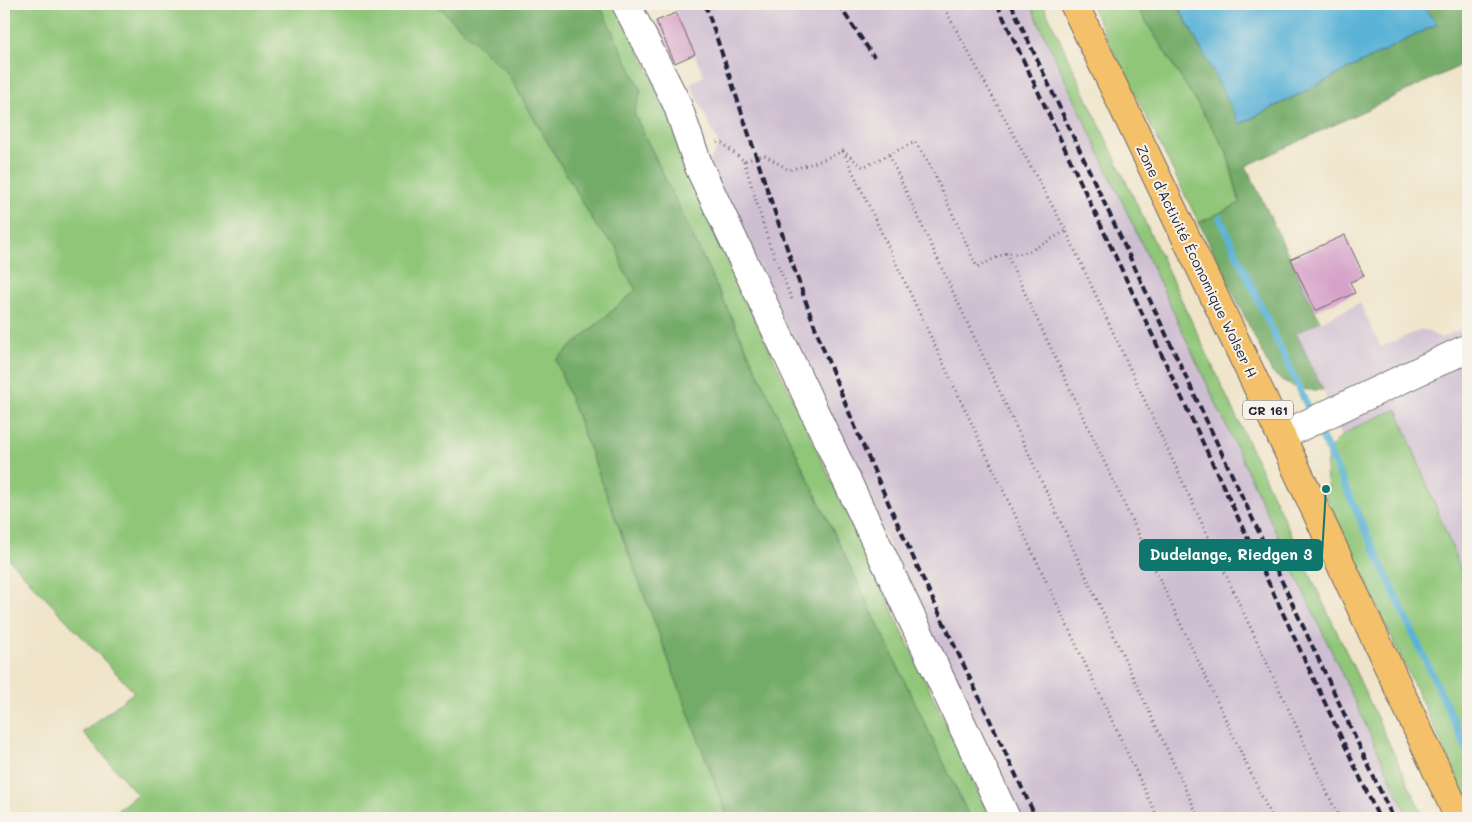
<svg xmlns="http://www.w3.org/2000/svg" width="1472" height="822" font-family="Mali,sans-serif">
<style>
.industrial{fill:#cebed1}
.green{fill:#8fc678;stroke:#58745a}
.forest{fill:#73ab68;stroke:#4a6652}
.water{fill:#5ab2d7;stroke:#3e6a89}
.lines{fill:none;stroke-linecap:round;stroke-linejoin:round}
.stream{stroke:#5ab2d7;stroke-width:7}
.building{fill:#d5a1c9}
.minor-casing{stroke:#6a666d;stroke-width:30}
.major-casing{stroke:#6a666d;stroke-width:30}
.path{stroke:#6a666d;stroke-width:3;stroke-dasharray:1 4;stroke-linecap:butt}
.minor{stroke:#fff;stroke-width:28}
.major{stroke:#f4c16a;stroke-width:28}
.rail{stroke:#22223b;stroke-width:4;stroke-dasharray:8 4;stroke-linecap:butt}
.labels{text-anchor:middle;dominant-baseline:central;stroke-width:4;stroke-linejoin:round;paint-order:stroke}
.shield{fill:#f7f3e8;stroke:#62616f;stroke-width:1}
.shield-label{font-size:12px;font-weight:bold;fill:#22223b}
.street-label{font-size:14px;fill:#22223b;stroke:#f7f3e8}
.leader{fill:none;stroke:#0f766e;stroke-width:2}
.callout-dot{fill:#0f766e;stroke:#f7f3e8;stroke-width:2}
.callout{fill:#0f766e;stroke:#0f766e;stroke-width:2}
.callout-label{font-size:15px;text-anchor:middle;font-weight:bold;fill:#fff}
</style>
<rect width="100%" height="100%" fill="#f7f3e8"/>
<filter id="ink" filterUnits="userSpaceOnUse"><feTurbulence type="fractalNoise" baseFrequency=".02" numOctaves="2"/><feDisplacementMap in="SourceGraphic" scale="10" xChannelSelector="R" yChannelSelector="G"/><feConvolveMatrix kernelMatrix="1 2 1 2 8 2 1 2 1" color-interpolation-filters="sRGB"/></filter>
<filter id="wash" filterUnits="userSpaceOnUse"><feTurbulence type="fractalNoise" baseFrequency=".0096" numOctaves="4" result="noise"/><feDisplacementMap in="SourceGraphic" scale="20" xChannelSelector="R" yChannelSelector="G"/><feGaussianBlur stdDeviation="1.12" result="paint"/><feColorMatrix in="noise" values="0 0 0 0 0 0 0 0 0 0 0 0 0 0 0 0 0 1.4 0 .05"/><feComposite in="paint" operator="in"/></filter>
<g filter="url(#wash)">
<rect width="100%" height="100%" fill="#efe4c9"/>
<!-- industrial -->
<path class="industrial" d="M 672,4 L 1030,4 L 1409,818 L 1017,818 L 709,162 L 719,145 L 690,83 L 704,76 Z
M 1360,303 L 1381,347 L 1422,329 L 1441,338 L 1468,326 L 1468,588 L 1397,409 L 1341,435 L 1323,390 L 1296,333 Z"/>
<!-- green -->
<path class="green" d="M 4,4 L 436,4 L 508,74 L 598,229 L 617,247 L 624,269 L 636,290 L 556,360 L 728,818 L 108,818 L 137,794 L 83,732 L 134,692 L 4,554 Z
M 599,4 L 616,4 L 667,108 L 682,163 L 990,818 L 970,818 L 634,113 L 641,90 Z
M 1030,4 L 1043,4 L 1424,818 L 1409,818 Z
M 1090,4 L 1135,4 L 1226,150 L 1240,204 L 1199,223 Z
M 1397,409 L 1468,588 L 1468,801 L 1324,492 L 1329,490 C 1315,434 1356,428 1397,409 Z"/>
<!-- forest -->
<path class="forest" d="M 436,4 L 599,4 L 641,90 L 634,113 L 970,818 L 728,818 L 556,360 L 636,290 L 623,269 L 617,247 L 598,229 L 508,74 Z
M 1135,4 L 1180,4 L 1178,6 L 1241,124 L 1437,24 L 1421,4 L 1456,4 L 1468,7 L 1468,72 L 1464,64 L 1246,166 L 1320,321 L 1296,333 L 1323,390 C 1298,391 1291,387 1272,373 L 1199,223 L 1240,203 L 1226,150 Z"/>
<!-- water -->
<path class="water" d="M 1180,4 L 1421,4 L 1437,24 L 1240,124 L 1178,5 Z"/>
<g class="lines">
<!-- stream -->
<path class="stream" d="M 1220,218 L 1312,416
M 1317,426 L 1468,752"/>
</g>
<g id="blocks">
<!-- building -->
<path class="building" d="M 676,13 L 695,54 L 675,63 L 656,21 Z
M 1345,235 L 1364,276 L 1350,282 L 1355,293 L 1315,311 L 1291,259 Z"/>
</g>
</g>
<g filter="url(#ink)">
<use href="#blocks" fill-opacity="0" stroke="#6a666d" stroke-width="1"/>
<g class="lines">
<defs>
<path id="minor" d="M 626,4 L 677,104 L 699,167 L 1006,818
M 1281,436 L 1468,348"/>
<path id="major" d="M 1074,4 L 1281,436 L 1459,818"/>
</defs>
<!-- minor casing -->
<use href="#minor" class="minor-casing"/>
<!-- major casing -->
<use href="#major" class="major-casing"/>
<!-- path -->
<path class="path" d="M 942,4 L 1066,231 L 1339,818
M 717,142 L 722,143 L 744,161 L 764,155 L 789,170 L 817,162 L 843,151 L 863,167 L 915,142 L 930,165 L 977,267 L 1006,253 L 1019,254 L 1030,251 L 1066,231
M 843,151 L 1158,818
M 889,155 L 1199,818
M 744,161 L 769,243 L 793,302
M 1006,253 L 1272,818"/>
<!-- minor -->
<use href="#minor" class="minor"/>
<!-- major -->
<use href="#major" class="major"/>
<!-- rail -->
<path class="rail" d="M 705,4 C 744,116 779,231 821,343 C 884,505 963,661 1036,818
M 838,4 L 874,57
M 997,4 L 1379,818
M 1011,4 L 1393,818"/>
</g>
</g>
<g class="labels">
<!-- shield labels -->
<rect class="shield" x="1243" y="400.5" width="50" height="19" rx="4"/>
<g class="shield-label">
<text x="1268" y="410">CR 161</text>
</g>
<!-- street labels -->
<g class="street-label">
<text transform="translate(1197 261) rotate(64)">Zone d'Activité Économique Wolser H</text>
</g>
</g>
<!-- callouts -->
<path class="leader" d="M1326 489L1322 555"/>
<circle class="callout-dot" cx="1326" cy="489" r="5"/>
<rect class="callout" x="1140" y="540" width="182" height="30" rx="5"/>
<g class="callout-label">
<text x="1231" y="560">Dudelange, Riedgen 3</text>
</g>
<!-- margin -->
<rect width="1472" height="822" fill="none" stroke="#f7f3e8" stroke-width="20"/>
</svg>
